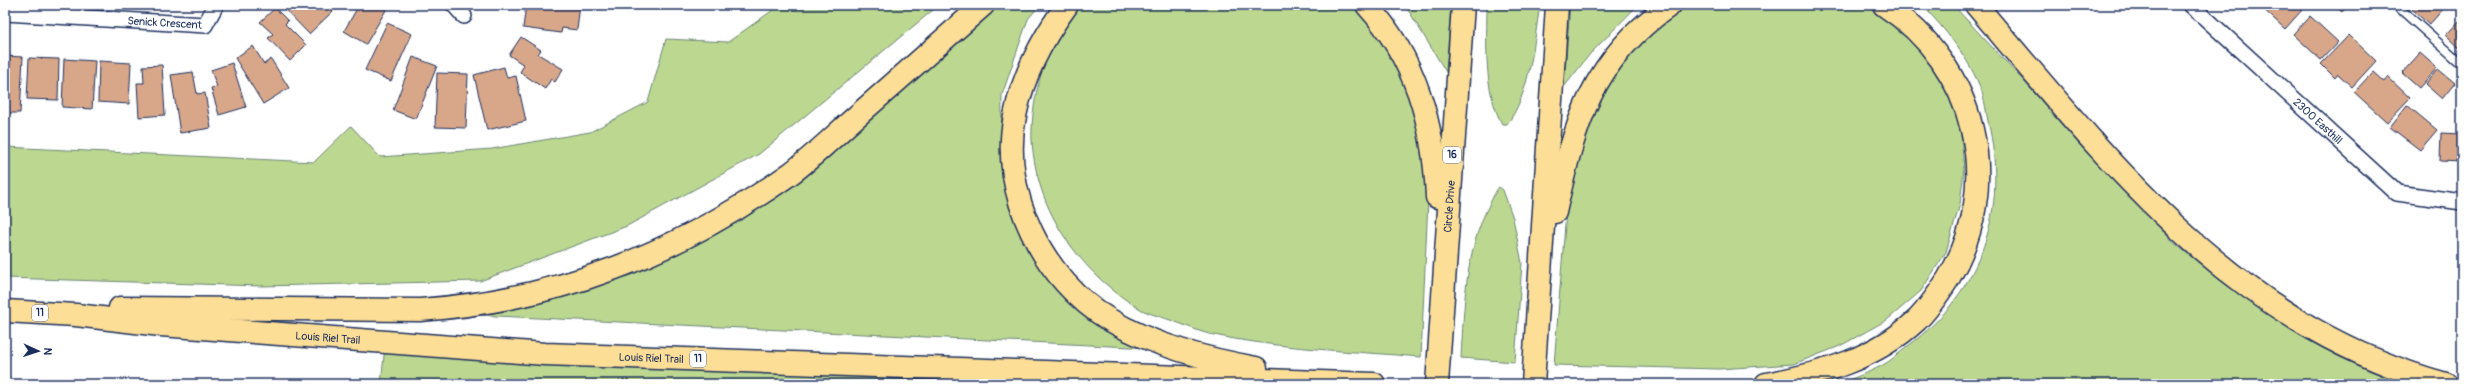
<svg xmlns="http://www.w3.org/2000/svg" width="2467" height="389" font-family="Pangolin,sans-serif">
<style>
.green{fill:#bcd890;stroke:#6c8477}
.building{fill:#d8a78a;stroke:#1b2f5e}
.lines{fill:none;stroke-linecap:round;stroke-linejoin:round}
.service-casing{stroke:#1b2f5e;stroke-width:11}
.minor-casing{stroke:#1b2f5e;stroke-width:18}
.motorway-casing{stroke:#1b2f5e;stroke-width:25}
.service{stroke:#fff;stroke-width:8}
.minor{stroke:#fff;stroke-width:15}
.motorway{stroke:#fdde96;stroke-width:22}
.labels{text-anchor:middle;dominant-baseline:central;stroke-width:3;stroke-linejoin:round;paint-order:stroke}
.shield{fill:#fff;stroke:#5f6d8e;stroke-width:1}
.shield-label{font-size:10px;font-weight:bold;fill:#1b2f5e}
.street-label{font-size:11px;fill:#1b2f5e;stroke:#fff}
</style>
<rect width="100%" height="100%" fill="#fff"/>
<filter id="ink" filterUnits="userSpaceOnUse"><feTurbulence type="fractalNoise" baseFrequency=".025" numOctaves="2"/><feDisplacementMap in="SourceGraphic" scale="8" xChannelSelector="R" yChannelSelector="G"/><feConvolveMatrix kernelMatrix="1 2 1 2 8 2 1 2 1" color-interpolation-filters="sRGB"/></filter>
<g filter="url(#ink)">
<!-- green -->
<path class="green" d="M 780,5 L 939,5 L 759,154 L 627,226 L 480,281 L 261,286 L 5,278 L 5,147 L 314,162 L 351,126 L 380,157 L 492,149 L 590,132 L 648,102 L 666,39 L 728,42 Z
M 997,5 L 1040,5 L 1028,19 L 1002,95 L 1001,165 L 1021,230 L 1151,348 L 435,313 L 718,227 L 927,67 Z
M 1080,5 L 1361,5 L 1393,44 L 1426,130 L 1428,200 L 1421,357 C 1351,351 1278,349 1209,334 C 1197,331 1185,325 1173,321 C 1163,317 1152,315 1142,310 C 1114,294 1090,272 1071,246 C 1048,215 1035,180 1032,142 C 1030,98 1047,36 1080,5 Z
M 1404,5 L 1451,5 L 1446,72 L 1410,13 Z
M 1487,5 L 1540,5 C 1534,41 1530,95 1507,124 L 1502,124 C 1483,89 1487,44 1487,5 Z
M 1570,5 L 1638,5 L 1590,54 L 1564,87 Z
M 1684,5 L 1871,5 L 1909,32 L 1951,90 L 1960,124 L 1964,169 L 1960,204 L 1946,252 L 1921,291 L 1887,320 L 1840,346 L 1794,364 L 1719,369 L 1554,365 L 1568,186 L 1582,129 L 1610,75 L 1641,39 Z
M 1922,5 L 1953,5 L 2173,242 L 2222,282 L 2281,323 L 2340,357 L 2409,384 L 1839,384 C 1853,378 1868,373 1881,366 C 1891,361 1899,353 1908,346 C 1982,291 2009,210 1988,121 C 1986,112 1985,101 1982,92 C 1970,59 1945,29 1922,5 Z
M 1499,187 L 1503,190 L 1513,218 L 1522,263 L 1515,362 L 1461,358 C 1464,306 1465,251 1490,203 C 1493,198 1495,191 1499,187 Z
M 385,346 L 1207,384 L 381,384 Z"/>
<!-- building -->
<path class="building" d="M 281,5 L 327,5 L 333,11 L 309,34 Z
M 359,5 L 389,5 L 366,44 L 344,31 Z
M 526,5 L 545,8 L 545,5 L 580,5 L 577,30 L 562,28 L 561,33 L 523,28 Z
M 2259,5 L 2296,5 L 2302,10 L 2285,29 Z
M 2334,5 L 2348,5 L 2342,12 Z
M 2416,5 L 2443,5 L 2445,7 L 2429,25 L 2412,9 Z
M 275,8 L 288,21 L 285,24 L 306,45 L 290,61 L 268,38 L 273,34 L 260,22 Z
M 2310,16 L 2338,42 L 2321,60 L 2293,34 Z
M 2462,18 L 2462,50 L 2446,35 Z
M 387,23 L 412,34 L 391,81 L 365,70 Z
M 2349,35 L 2376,61 L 2352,87 L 2338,74 L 2335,78 L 2321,64 Z
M 521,37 L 541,50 L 538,54 L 563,69 L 555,82 L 551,79 L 545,89 L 520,72 L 524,65 L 509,55 Z
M 253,46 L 264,64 L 271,59 L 289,88 L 263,104 L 235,58 Z
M 2420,53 L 2437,68 L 2419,88 L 2402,73 Z
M 5,56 L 23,57 L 20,113 L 5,113 Z
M 413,57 L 437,66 L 416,119 L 393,110 Z
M 29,58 L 59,59 L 58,100 L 27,99 Z
M 64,59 L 95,61 L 92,109 L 62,107 Z
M 99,61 L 131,63 L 129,104 L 98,102 Z
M 232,63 L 246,107 L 219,115 L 211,88 L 217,87 L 211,70 Z
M 162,65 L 165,115 L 139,117 L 137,83 L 144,83 L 143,66 Z
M 504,67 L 507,78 L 516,76 L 526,121 L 487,130 L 474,75 Z
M 2438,69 L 2455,83 L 2442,99 L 2425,84 Z
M 193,72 L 197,94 L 205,93 L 211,128 L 180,133 L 171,75 Z
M 2373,72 L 2384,82 L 2388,77 L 2410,98 L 2387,122 L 2354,92 Z
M 437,73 L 468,74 L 466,128 L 435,127 Z
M 2407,105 L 2437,130 L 2420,150 L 2390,127 Z
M 2441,133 L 2462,134 L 2462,162 L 2440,161 Z"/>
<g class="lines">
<defs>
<path id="service" d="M 2396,5 L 2462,64"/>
<g id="minor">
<path d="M 454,5 L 464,16"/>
<path id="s1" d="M 2191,5 L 2397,193 L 2462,202"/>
<path id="s2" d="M 5,13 L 205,25 L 216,5"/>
</g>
<g id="motorway">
<path d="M 1067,5 C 1042,39 1023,74 1015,116 C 999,193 1044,281 1110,320 C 1154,346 1207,359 1256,368"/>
<path d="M 1367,5 C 1416,59 1434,125 1437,197"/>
<path d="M 1976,5 C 2110,163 2236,327 2446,384"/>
<path d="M 1555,212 C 1575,123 1591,60 1670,5"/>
<path d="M 120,308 L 420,310 C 559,300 676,254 790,174 C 813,157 835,135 857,116 C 899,79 941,42 983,5"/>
<path id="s3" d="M 5,311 L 76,315 L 161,325 L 545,354 L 1374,384"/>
<path id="s4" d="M 1437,384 L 1463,5"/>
<path d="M 1533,384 L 1557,5"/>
<path d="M 1766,384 C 1821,374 1875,359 1917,320 C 1929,308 1939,293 1948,279 C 2005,185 1976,64 1884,5"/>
</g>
</defs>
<!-- service casing -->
<use href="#service" class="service-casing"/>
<!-- minor casing -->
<use href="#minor" class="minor-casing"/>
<!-- motorway casing -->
<use href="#motorway" class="motorway-casing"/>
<!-- service -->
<use href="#service" class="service"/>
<!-- minor -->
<use href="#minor" class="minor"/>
<!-- motorway -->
<use href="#motorway" class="motorway"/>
</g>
</g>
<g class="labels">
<!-- shield labels -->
<g class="shield">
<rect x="1443" y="147" width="18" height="16" rx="3"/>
<rect x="32" y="305" width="16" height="16" rx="3"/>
<rect x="690" y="351" width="16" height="16" rx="3"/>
</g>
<g class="shield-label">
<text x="1452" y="155">16</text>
<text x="40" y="313">11</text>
<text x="698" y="359">11</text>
</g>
<!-- street labels -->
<g class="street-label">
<text stroke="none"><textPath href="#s2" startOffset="160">Senick Crescent</textPath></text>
<text stroke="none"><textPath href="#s1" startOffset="172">2300 Easthill</textPath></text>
<text stroke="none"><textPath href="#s4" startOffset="178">Circle Drive</textPath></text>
<text stroke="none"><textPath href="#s3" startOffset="324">Louis Riel Trail</textPath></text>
<text stroke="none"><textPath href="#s3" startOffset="648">Louis Riel Trail</textPath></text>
</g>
</g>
<!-- margin -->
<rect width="2467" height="389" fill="none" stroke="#fff" stroke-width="20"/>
<rect x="10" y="10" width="2447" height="369" fill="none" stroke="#1b2f5e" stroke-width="1.5" filter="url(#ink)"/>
<!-- north arrow -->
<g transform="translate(38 351) rotate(93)" stroke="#ffffff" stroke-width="3" paint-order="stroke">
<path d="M0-3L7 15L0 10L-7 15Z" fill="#1b2f5e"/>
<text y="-6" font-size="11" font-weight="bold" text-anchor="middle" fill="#1b2f5e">N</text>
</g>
</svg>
